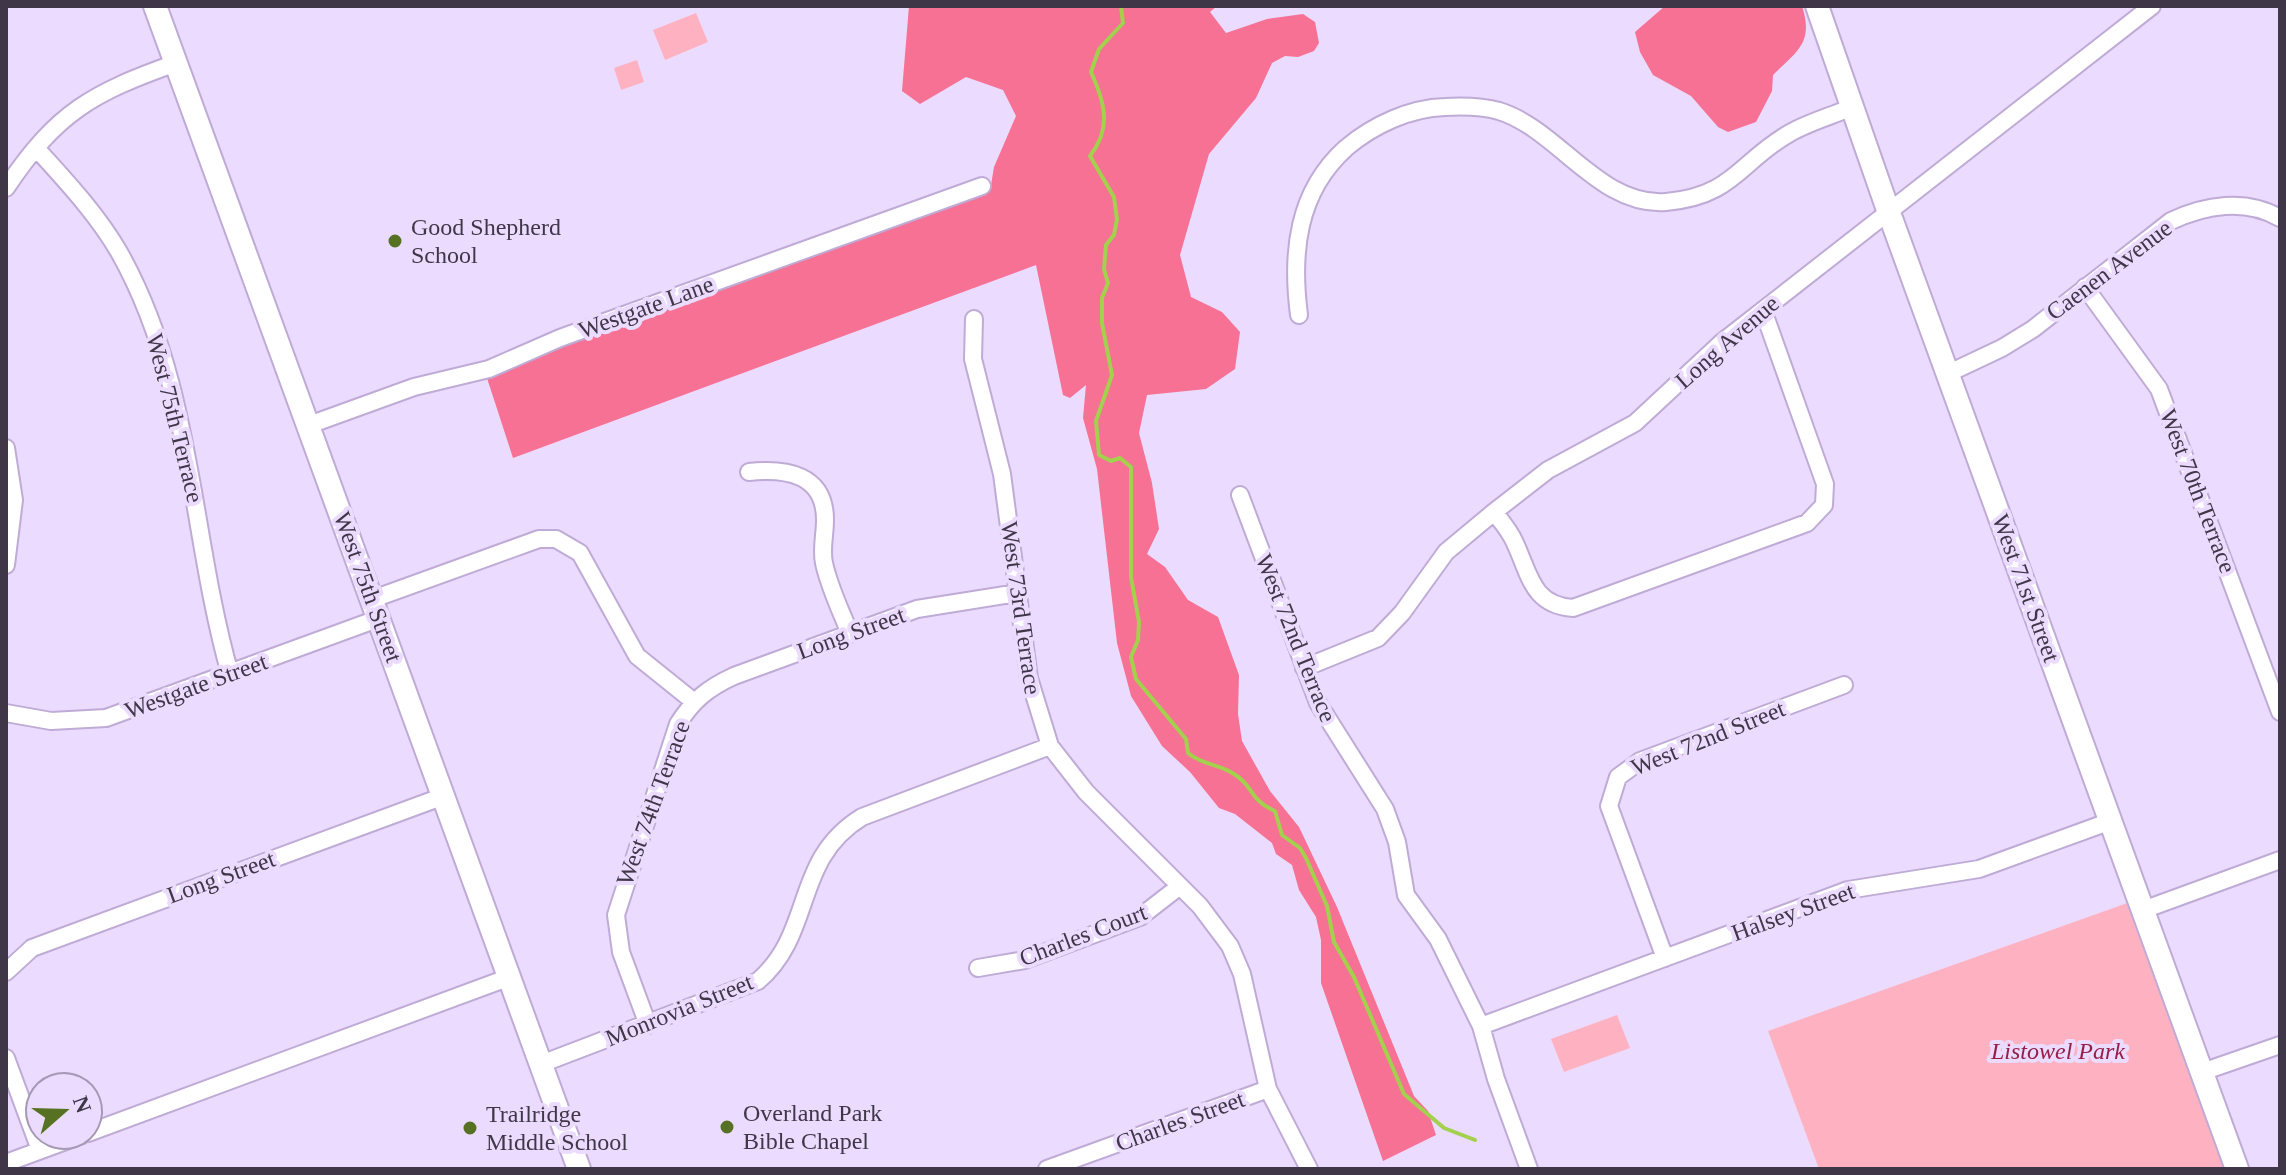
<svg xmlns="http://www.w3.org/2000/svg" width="2286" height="1175" font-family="Georgia,serif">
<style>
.green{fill:#feb2c1}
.forest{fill:#f67193}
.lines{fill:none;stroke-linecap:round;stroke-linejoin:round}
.stream{stroke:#a3d04d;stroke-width:4}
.street-casing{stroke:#bfabd6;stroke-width:20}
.secondary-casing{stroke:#bfabd6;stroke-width:26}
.street{stroke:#fff;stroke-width:16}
.secondary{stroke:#fff;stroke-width:22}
.poi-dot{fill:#577123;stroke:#ebdbfe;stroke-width:3}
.labels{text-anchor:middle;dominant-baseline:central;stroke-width:8;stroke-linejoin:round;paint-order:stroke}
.poi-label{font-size:24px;fill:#3f3748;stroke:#ebdbfe;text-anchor:start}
.street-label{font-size:24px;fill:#3f3748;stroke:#ebdbfe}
.park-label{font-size:24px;font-style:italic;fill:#961e47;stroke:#ebdbfe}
</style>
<rect width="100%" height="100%" fill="#ebdbfe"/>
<!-- green -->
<path class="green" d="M 696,13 L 708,42 L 665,60 L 653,30 Z
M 637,60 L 644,82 L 621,90 L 614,68 Z
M 2130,902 L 2225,1169 L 1819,1169 L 1768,1031 Z
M 1617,1015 L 1630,1048 L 1564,1072 L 1551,1039 Z"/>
<!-- forest -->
<path class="forest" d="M 909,6 L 1217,6 L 1210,12 L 1226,33 L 1267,19 L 1303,14 L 1315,22 L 1319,43 L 1314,51 L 1298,57 L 1285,56 L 1272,63 L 1256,98 L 1209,154 L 1180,255 L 1191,297 L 1222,312 L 1240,332 L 1235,369 L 1206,389 L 1147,395 L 1139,433 L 1152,483 L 1159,529 L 1147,554 L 1165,567 L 1188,600 L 1218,617 L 1239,675 L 1238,714 L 1242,741 L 1270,791 L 1299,827 L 1337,907 L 1414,1096 L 1428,1111 L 1436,1135 L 1383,1161 L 1321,983 L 1321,940 L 1316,917 L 1299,890 L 1292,865 L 1276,854 L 1272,843 L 1235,814 L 1219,808 L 1190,772 L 1162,746 L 1131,696 L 1117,643 L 1097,469 L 1083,418 L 1086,385 L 1070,398 L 1063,395 L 1036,265 L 513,458 L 487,378 L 590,334 L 990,191 L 994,167 L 1016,116 L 1003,90 L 966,77 L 920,104 L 902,91 Z
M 1665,6 L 1802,6 C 1814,43 1797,51 1773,75 L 1772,91 L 1756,122 L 1728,132 L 1718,127 L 1691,96 L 1653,75 L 1640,52 L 1635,32 Z"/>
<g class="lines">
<!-- stream -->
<path class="stream" d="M 1121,6 L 1123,23 L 1099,49 L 1091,72 C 1105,103 1112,128 1090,156 L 1114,197 L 1117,219 L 1114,235 L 1106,245 L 1104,269 L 1108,283 L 1102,298 L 1102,323 L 1112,375 L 1096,421 L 1099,455 L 1111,461 L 1120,458 L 1131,467 L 1131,577 L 1139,622 L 1138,640 L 1131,657 L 1136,679 L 1186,739 L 1188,753 C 1202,765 1219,764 1234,774 C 1255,787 1248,799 1275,811 L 1282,835 L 1300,848 L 1306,858 L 1327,906 L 1334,942 L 1354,977 L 1404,1094 L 1444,1128 L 1475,1140"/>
<defs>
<path id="street" d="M 36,148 C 65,180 97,214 119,252 C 193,383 190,533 230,674
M 6,188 C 57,112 92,93 176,63
M 2085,287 L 2159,389 L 2280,712
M 1299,315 C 1291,253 1297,192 1346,148 C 1373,125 1410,108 1445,107 C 1463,106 1481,106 1499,111 C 1558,129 1599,207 1666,202 C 1734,196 1740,161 1790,133 C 1809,122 1832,116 1852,107
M 974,319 L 973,359 L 1002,474 L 1029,678 L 1050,746 L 1086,792 L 1200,906 L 1230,946 L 1242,974 L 1268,1089 L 1309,1169
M 1947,374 L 2002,348 L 2033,329 L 2171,221 C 2205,205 2245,198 2280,218
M 309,425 L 414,387 L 489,369 L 560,338 L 982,186
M 6,448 L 14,500 L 6,565
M 749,472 C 786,468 825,474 825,520 C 825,535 821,549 824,563 C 829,587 841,611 850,634
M 1240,495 L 1318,703 L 1385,809 L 1397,842 L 1406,895 L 1438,939 L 1481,1026 L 1496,1079 L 1529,1169
M 1494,512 C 1502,522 1510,531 1515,543 C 1530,575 1532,605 1573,608 L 1807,523 L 1824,505 L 1825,484 L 1763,310
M 373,599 L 539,539 L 556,539 L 580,553 L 637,656 L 693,701
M 1304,668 L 1378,638 L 1402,613 L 1446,552 L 1494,512 L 1548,470 L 1635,423 L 1721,343 L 2152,6
M 6,713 L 51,721 L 106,718 L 380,618
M 2143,910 L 2280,860
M 1665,958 L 1609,806 L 1618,777 L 1640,761 L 1844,685
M 978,968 L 1025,960 L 1140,917 L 1180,886
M 6,972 L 32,948 L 444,796
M 648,1025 L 621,952 L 616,915 L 678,724 C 693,700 708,688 734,676 L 917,609 L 1018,593
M 1481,1026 L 1848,890 L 1979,869 L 2111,821
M 6,1058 L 40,1150
M 541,1064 L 758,981 C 815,932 792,860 862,817 L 1050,746
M 2202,1072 L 2280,1045
M 88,1133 L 510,977
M 6,1163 L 82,1135
M 1047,1169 L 1268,1089"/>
<path id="secondary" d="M 155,6 L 579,1169
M 1817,6 L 1888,210 L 2237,1169"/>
</defs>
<!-- street casing -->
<use href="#street" class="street-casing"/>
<!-- secondary casing -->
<use href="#secondary" class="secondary-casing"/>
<!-- street -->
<use href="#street" class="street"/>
<!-- secondary -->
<use href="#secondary" class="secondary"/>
</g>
<!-- markers -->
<g class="poi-dot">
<circle cx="395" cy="241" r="8"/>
<circle cx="727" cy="1127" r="8"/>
<circle cx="470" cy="1128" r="8"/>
</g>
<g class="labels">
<!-- poi labels -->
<g class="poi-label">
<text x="411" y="227">Good Shepherd<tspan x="411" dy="28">School</tspan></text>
<text x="743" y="1113">Overland Park<tspan x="743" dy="28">Bible Chapel</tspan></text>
<text x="486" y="1114">Trailridge<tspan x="486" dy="28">Middle School</tspan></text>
</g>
<!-- street labels -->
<g class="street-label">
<text transform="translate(2109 270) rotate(-37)">Caenen Avenue</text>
<text transform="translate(646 307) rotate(-20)">Westgate Lane</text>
<text transform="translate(1727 342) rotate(-41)">Long Avenue</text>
<text transform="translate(175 418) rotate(76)">West 75th Terrace</text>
<text transform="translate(2198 491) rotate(69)">West 70th Terrace</text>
<text transform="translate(368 587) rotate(70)">West 75th Street</text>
<text transform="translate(2026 588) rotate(70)">West 71st Street</text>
<text transform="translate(1021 608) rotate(82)">West 73rd Terrace</text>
<text transform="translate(851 633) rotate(-20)">Long Street</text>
<text transform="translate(1296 638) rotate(68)">West 72nd Terrace</text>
<text transform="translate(196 686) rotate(-20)">Westgate Street</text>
<text transform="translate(1708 738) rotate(-22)">West 72nd Street</text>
<text transform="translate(653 803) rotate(-70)">West 74th Terrace</text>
<text transform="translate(221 877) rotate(-20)">Long Street</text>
<text transform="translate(1793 912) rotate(-20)">Halsey Street</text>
<text transform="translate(1083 935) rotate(-21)">Charles Court</text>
<text transform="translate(679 1010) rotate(-22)">Monrovia Street</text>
<text transform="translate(1180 1121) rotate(-20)">Charles Street</text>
</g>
<!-- park labels -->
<g class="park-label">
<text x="2058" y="1051">Listowel Park</text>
</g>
</g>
<!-- border -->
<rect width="2286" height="1175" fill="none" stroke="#3f3748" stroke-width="16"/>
<!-- north arrow -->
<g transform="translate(64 1111) rotate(70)"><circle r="38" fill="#ebdbfe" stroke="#a699b5" stroke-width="2"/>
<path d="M0-6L14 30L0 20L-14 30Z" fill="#577123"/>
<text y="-12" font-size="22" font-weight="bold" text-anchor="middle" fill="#3f3748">N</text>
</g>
</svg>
